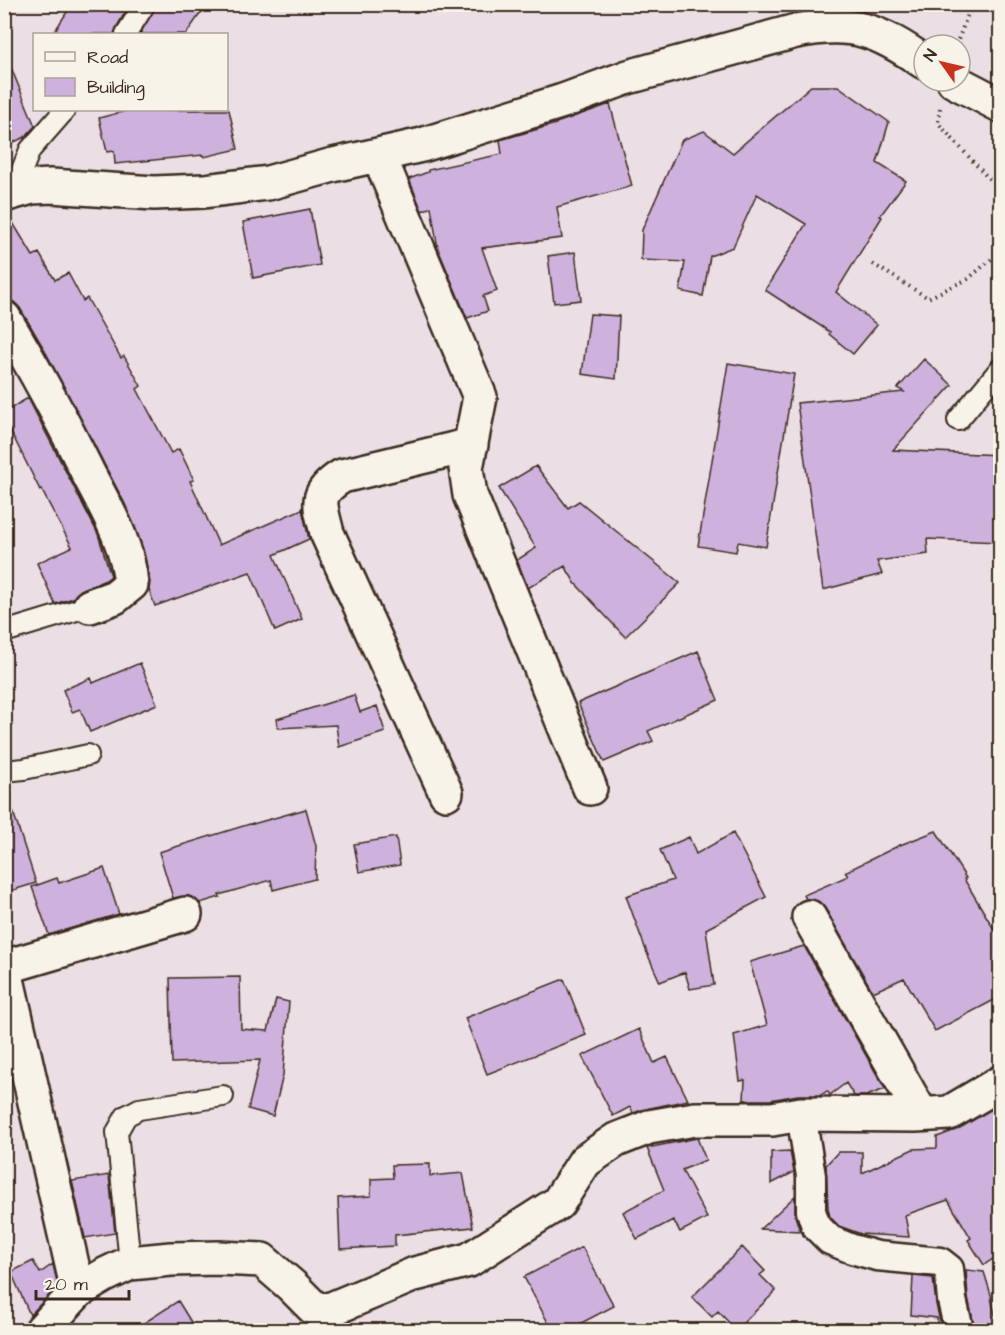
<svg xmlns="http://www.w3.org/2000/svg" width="1005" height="1335" font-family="'Architects Daughter',sans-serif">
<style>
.building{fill:#cfb1dd;stroke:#3b2a1e;stroke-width:1.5}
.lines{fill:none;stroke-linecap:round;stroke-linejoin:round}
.service-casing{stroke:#3b2a1e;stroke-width:24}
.pedestrian-casing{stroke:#3b2a1e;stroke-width:33}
.minor-casing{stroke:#3b2a1e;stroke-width:38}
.path{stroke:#3b2a1e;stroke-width:4;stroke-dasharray:1.5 4.5;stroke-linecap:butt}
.service{stroke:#f7f3e8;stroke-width:20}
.pedestrian{stroke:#f7f3e8;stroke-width:28}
.minor{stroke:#f7f3e8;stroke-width:33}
</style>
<rect width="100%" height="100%" fill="#ebdfe5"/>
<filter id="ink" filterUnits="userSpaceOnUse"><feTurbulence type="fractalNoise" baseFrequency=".0167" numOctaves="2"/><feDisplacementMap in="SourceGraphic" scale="12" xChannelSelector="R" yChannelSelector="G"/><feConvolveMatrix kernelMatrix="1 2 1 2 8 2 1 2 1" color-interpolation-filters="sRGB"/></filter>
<g filter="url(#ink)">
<!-- building -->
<path class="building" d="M 72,4 L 130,4 L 116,28 L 114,34 L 53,34 Z
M 157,4 L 207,4 L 186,34 L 140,34 Z
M 5,53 L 35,126 L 25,137 L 4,147 Z
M 811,86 L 838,86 L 889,122 L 877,163 L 906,181 L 880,216 L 882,217 L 836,292 L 877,325 L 853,354 L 829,334 L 830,332 L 765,290 L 806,224 L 757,194 L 733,247 L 710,256 L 703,296 L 680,291 L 685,262 L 641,260 L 642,230 L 682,140 L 704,131 L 733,153 Z
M 610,104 L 632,186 L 557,207 L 562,238 L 482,248 L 497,291 L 483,296 L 488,311 L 467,318 L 438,249 L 431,207 L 422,211 L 409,179 L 428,172 L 428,170 L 502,154 L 500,140 L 556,124 L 556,123 Z
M 129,110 L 229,110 L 238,149 L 204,157 L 203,155 L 115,164 L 114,151 L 107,152 L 99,118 Z
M 310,209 L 320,265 L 253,278 L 243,222 Z
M 4,213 L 7,213 L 33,256 L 39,253 L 55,280 L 68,273 L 83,301 L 87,298 L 121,358 L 124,356 L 141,386 L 137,389 L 171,453 L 179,449 L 194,480 L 190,481 L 219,545 L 302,509 L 309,539 L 274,555 L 302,619 L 275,631 L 250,572 L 155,606 L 149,590 L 150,582 L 143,549 L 125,504 L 43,347 L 20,308 L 14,302 L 8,300 L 4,293 Z
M 575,252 L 581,300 L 554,303 L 548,256 Z
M 590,314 L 619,316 L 616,379 L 582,374 Z
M 924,359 L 952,385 L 893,450 L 1000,455 L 1000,542 L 927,539 L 928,554 L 877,561 L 882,574 L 823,590 L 797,403 L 904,392 L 898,388 Z
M 728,363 L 794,374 L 766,547 L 738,542 L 736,552 L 698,546 Z
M 28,398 L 98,534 L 111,576 L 106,580 L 83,589 L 76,594 L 73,598 L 55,604 L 37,563 L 72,547 L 41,489 L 40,490 L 4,418 L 4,412 Z
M 536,466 L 568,508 L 579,501 L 680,583 L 625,637 L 575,583 L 565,566 L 528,588 L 517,560 L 536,548 L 499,488 Z
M 698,651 L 718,700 L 648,731 L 653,741 L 604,762 L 578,703 Z
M 140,663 L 157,704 L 90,732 L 80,709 L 72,712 L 63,690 L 91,678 L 93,683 Z
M 354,695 L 360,712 L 377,706 L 385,732 L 339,747 L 336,725 L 278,728 L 277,719 Z
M 10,802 L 36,883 L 4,893 L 4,803 Z
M 306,809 L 316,846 L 315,879 L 273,890 L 271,880 L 219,895 L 220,897 L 200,903 L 189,896 L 173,898 L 159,852 L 253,823 L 253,824 Z
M 936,831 L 966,878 L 964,879 L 1000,939 L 1000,997 L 935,1031 L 904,978 L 873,992 L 825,908 L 818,901 L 806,899 L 804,895 L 848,876 L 845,872 L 900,845 Z
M 733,833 L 766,897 L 706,929 L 714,985 L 690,989 L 685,972 L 660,982 L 647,953 L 626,896 L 673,880 L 660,850 L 689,837 L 696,854 Z
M 396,837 L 400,865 L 359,872 L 354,844 Z
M 104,868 L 119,914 L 49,935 L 32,887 L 57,878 L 59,883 Z
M 804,946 L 885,1089 L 866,1096 L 854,1096 L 846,1083 L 830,1095 L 827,1091 L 821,1095 L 798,1095 L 770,1100 L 744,1100 L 745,1080 L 740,1081 L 734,1035 L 767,1025 L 750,962 Z
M 240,977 L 241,1029 L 268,1031 L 276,999 L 289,1002 L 283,1075 L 273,1116 L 248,1109 L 260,1060 L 172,1063 L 170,978 Z
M 564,979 L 586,1035 L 487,1074 L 465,1018 Z
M 639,1029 L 654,1063 L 667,1057 L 688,1100 L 646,1109 L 633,1113 L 630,1107 L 613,1116 L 582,1056 Z
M 1000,1104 L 1000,1254 L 984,1265 L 968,1240 L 971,1238 L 948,1200 L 905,1215 L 909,1237 L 861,1234 L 839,1226 L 830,1217 L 828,1208 L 826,1165 L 838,1152 L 862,1152 L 862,1173 L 913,1149 L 937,1148 L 937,1137 L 958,1129 Z
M 697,1138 L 706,1160 L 682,1170 L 707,1218 L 680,1232 L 673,1220 L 637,1239 L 623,1212 L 664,1190 L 647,1148 Z
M 790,1151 L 794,1172 L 771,1184 L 771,1152 Z
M 430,1164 L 430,1176 L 463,1173 L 473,1227 L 395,1235 L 395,1246 L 340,1249 L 338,1198 L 371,1196 L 371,1179 L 393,1178 L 392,1165 Z
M 109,1175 L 115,1233 L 85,1238 L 72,1181 Z
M 795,1196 L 795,1216 L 800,1231 L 760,1229 Z
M 582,1247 L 614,1306 L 568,1330 L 552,1330 L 524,1277 Z
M 742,1247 L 765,1271 L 760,1275 L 776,1291 L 736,1330 L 718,1311 L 712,1317 L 692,1297 Z
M 33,1261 L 40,1273 L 53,1264 L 58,1286 L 30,1315 L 11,1272 Z
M 966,1270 L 984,1272 L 992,1298 L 991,1298 L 999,1330 L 975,1330 L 968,1297 Z
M 913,1276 L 933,1278 L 936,1304 L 942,1330 L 937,1330 L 937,1318 L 911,1315 Z
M 178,1301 L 196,1330 L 133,1330 Z"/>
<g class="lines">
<defs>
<path id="service" d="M 126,34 L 145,4
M 13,192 L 30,150 L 65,110
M 958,420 L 1000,369
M 4,632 L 90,606
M 4,771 L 24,769 L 88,755
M 130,1263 L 117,1132 L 126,1116 L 139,1109 L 223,1096"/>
<path id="pedestrian" d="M 801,1114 L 811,1176 L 811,1211 L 816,1226 L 830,1240 L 852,1249 L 877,1256 L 940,1262 L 949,1269 L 952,1300 L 959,1330"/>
<path id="minor" d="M 954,81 L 1000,105
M 379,156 L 480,397 L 466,468 L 470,495 L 590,788
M 4,195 L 32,187 L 51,186 L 154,193 L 204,191 L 268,183 L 333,165 L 422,145 L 563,101 L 628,77 L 796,31 C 852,20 878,30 924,62
M 4,318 C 35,369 62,420 88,473 C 106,508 128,544 131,584 L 115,597 L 90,606
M 446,793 L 327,533 C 320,504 313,494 342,476 L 471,445
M 809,917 L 921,1114
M 4,966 L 78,1291
M 5,967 L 185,914
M 42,1330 L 78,1291 L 105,1275 L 130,1263 L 171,1259 L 219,1258 L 262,1260 L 292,1286 L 314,1308 L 329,1310 L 415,1274 L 469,1260 L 558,1203 L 585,1161 L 616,1140 L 649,1127 L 695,1119 L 772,1119 L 801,1114 L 915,1115 L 949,1113 L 1000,1083"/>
</defs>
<!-- service casing -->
<use href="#service" class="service-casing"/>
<!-- pedestrian casing -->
<use href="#pedestrian" class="pedestrian-casing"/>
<!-- minor casing -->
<use href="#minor" class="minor-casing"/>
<!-- path -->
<path class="path" d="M 956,45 L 972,4
M 940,108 L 938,123 L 1000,191
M 873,264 L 928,298 L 968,279 L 1000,252"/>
<!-- service -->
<use href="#service" class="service"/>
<!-- pedestrian -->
<use href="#pedestrian" class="pedestrian"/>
<!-- minor -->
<use href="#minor" class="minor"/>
</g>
</g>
<!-- margin -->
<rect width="1005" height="1335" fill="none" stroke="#f7f3e8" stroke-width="24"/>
<rect x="12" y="12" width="981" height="1311" fill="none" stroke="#3b2a1e" stroke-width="2" filter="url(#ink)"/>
<!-- legend -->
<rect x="33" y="33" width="195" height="78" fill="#f7f3e8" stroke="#aca397" stroke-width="1.5"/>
<rect x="45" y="52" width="30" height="9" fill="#f7f3e8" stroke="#aca397" stroke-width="1.5"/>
<text x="87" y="63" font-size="18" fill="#3b2a1e">Road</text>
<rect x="45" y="78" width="30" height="18" fill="#cfb1dd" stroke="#aca397" stroke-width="1.5"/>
<text x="87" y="93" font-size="18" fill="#3b2a1e">Building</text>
<!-- north arrow -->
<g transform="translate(942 63) rotate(304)"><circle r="28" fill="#f7f3e8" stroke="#aca397" stroke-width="1.5"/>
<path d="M0-4.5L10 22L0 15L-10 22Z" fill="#c8321e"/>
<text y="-9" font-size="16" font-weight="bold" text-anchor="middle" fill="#3b2a1e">N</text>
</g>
<!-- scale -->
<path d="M36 1290v9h93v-9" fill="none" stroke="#3b2a1e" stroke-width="3"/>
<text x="45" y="1290" font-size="18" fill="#3b2a1e" stroke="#f7f3e8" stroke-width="4.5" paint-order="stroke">20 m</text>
</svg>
